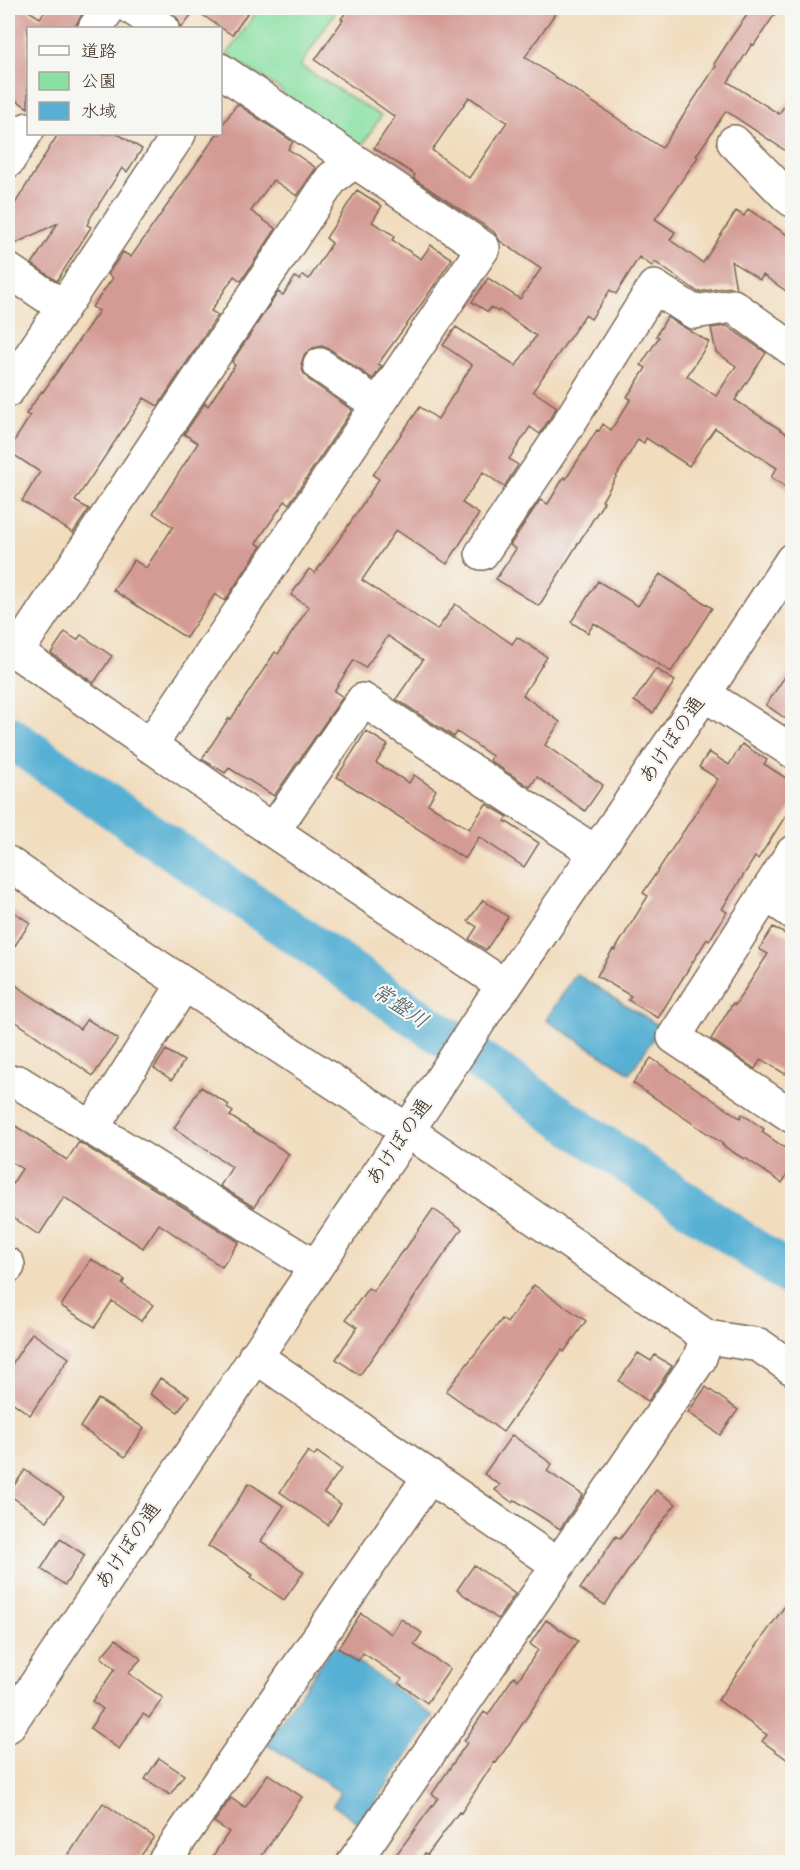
<svg xmlns="http://www.w3.org/2000/svg" width="800" height="1870" font-family="'Balsamiq Sans','Klee One',sans-serif">
<style>
.green{fill:#89e0a3;stroke:#628560;stroke-width:1.5}
.water{fill:#57b0d4;stroke:#496d79;stroke-width:1.5}
.lines{fill:none;stroke-linecap:round;stroke-linejoin:round}
.river{stroke:#57b0d4;stroke-width:42}
.building{fill:#d49b94;fill-rule:evenodd}
.minor-casing{stroke:#7b6856;stroke-width:36}
.minor{stroke:#fff;stroke-width:33}
.labels{text-anchor:middle;dominant-baseline:central;stroke-width:4.5;stroke-linejoin:round;paint-order:stroke}
.street-label{font-size:20px;fill:#3b2a1e;stroke:#f6f6f2}
.water-label{font-size:21px;font-style:italic;fill:#45595e;stroke:#f6f6f2}
</style>
<rect width="100%" height="100%" fill="#f6f6f2"/>
<filter id="ink" filterUnits="userSpaceOnUse"><feTurbulence type="fractalNoise" baseFrequency=".0167" numOctaves="2"/><feDisplacementMap in="SourceGraphic" scale="12" xChannelSelector="R" yChannelSelector="G"/><feConvolveMatrix kernelMatrix="1 2 1 2 8 2 1 2 1" color-interpolation-filters="sRGB"/></filter>
<filter id="wash" filterUnits="userSpaceOnUse"><feTurbulence type="fractalNoise" baseFrequency=".008" numOctaves="4" result="noise"/><feDisplacementMap in="SourceGraphic" scale="24" xChannelSelector="R" yChannelSelector="G"/><feGaussianBlur stdDeviation="1.35" result="paint"/><feColorMatrix in="noise" values="0 0 0 0 0 0 0 0 0 0 0 0 0 0 0 0 0 1.4 0 .05"/><feComposite in="paint" operator="in"/></filter>
<g filter="url(#wash)">
<rect width="100%" height="100%" fill="#f1dcbd"/>
<!-- green -->
<path class="green" d="M 259,8 L 338,8 L 300,66 L 381,116 L 360,150 L 288,102 L 280,89 L 227,55 Z"/>
<!-- water -->
<path class="water" d="M 576,974 L 661,1027 L 630,1073 L 546,1020 Z
M 334,1645 L 434,1716 L 360,1824 L 333,1805 L 340,1792 L 266,1743 Z"/>
<g class="lines">
<!-- river -->
<path class="river" d="M 8,736 L 792,1276"/>
</g>
<g id="blocks">
<!-- building -->
<path class="building" d="M 8,8 L 24,8 L 40,18 L 47,8 L 86,8 L 74,28 L 28,28 L 28,108 L 8,95 Z
M 165,8 L 251,8 L 232,35 L 195,10 L 181,28 L 178,19 Z
M 349,8 L 559,8 L 525,57 L 662,148 L 716,66 L 714,64 L 732,36 L 752,8 L 779,8 L 754,45 L 752,44 L 728,82 L 779,114 L 792,94 L 792,155 L 726,111 L 696,156 L 698,157 L 655,219 L 675,232 L 670,240 L 703,263 L 736,211 L 744,216 L 748,209 L 792,238 L 792,295 L 763,275 L 760,280 L 731,261 L 736,289 L 730,287 L 698,292 L 655,262 L 652,266 L 639,257 L 616,294 L 610,290 L 591,319 L 585,315 L 533,391 L 557,407 L 540,434 L 530,427 L 509,459 L 518,465 L 504,487 L 483,472 L 462,503 L 479,514 L 447,564 L 396,530 L 362,580 L 437,630 L 455,604 L 512,644 L 517,637 L 547,657 L 523,695 L 560,722 L 545,745 L 603,785 L 585,811 L 537,777 L 530,787 L 490,761 L 492,756 L 457,732 L 454,737 L 396,699 L 423,660 L 388,636 L 365,668 L 354,660 L 334,691 L 343,697 L 274,796 L 229,768 L 225,773 L 202,759 L 229,718 L 231,719 L 275,652 L 278,654 L 309,607 L 291,595 L 309,569 L 315,573 L 342,535 L 379,479 L 373,475 L 397,440 L 420,407 L 438,419 L 472,365 L 443,345 L 456,327 L 516,366 L 536,336 L 499,310 L 498,312 L 491,307 L 488,312 L 472,302 L 488,278 L 520,299 L 541,269 L 500,241 L 494,232 L 413,178 L 415,175 L 374,148 L 395,117 L 315,60 L 343,20 L 341,19 ZM 469,97 L 507,122 L 469,178 L 432,150 Z
M 237,104 L 293,142 L 288,149 L 316,168 L 297,196 L 273,180 L 251,211 L 276,229 L 241,281 L 234,276 L 211,311 L 218,315 L 158,406 L 144,398 L 75,501 L 89,509 L 73,533 L 22,501 L 40,472 L 8,451 L 30,416 L 26,414 L 42,391 L 43,392 L 99,311 L 92,307 L 113,278 L 108,274 L 123,252 L 131,257 L 217,134 L 220,134 L 220,128 Z
M 58,134 L 118,134 L 142,149 L 127,172 L 122,168 L 92,215 L 87,225 L 91,227 L 57,281 L 32,264 L 58,223 L 8,247 L 8,215 Z
M 357,190 L 382,206 L 372,222 L 395,236 L 392,240 L 421,259 L 431,245 L 452,259 L 423,302 L 378,364 L 382,366 L 373,379 L 331,350 L 322,346 L 313,348 L 304,355 L 301,364 L 303,372 L 309,380 L 352,410 L 289,504 L 285,501 L 256,543 L 261,546 L 225,601 L 215,594 L 186,638 L 113,590 L 134,560 L 146,568 L 173,527 L 153,513 L 198,443 L 184,434 L 205,403 L 208,406 L 235,365 L 232,362 L 278,292 L 283,295 L 295,277 L 299,280 L 303,275 L 309,279 L 332,243 L 326,238 Z
M 667,317 L 709,342 L 687,376 L 716,396 L 736,366 L 716,352 L 711,328 L 727,326 L 766,353 L 735,400 L 792,437 L 792,491 L 771,477 L 777,468 L 715,428 L 689,466 L 646,438 L 644,443 L 638,439 L 602,501 L 604,502 L 539,606 L 496,579 L 516,549 L 510,545 L 540,500 L 548,504 L 564,477 L 566,479 L 597,430 L 599,431 L 603,424 L 611,430 L 631,399 L 627,397 L 646,368 L 641,365 L 659,337 L 656,336 Z
M 660,574 L 712,608 L 671,672 L 594,623 L 588,633 L 571,622 L 598,581 L 638,606 Z
M 65,632 L 77,640 L 81,635 L 112,656 L 94,683 L 51,653 Z
M 792,666 L 792,723 L 766,705 Z
M 656,669 L 675,681 L 653,713 L 634,701 Z
M 366,731 L 388,745 L 376,763 L 409,783 L 414,775 L 436,790 L 428,804 L 469,829 L 486,804 L 508,817 L 505,821 L 539,843 L 524,867 L 479,837 L 465,859 L 337,777 Z
M 742,744 L 767,760 L 764,764 L 792,782 L 792,806 L 758,859 L 755,857 L 722,909 L 727,912 L 709,941 L 707,939 L 658,1018 L 628,1000 L 631,996 L 597,976 L 613,949 L 615,950 L 648,896 L 643,893 L 718,779 L 699,767 L 709,752 L 729,765 Z
M 483,900 L 508,917 L 486,950 L 469,939 L 477,927 L 468,921 Z
M 8,908 L 30,923 L 8,956 Z
M 773,927 L 792,938 L 792,1063 L 785,1074 L 761,1059 L 755,1069 L 711,1039 L 733,1003 L 735,1005 L 768,954 L 759,949 Z
M 8,980 L 80,1029 L 87,1019 L 118,1039 L 93,1076 L 8,1016 Z
M 166,1050 L 184,1061 L 172,1080 L 154,1068 Z
M 651,1058 L 740,1118 L 742,1114 L 764,1129 L 762,1132 L 792,1153 L 792,1167 L 782,1183 L 745,1158 L 744,1159 L 722,1145 L 723,1144 L 633,1083 Z
M 201,1087 L 229,1105 L 227,1108 L 233,1112 L 230,1116 L 289,1154 L 254,1207 L 220,1186 L 232,1167 L 174,1128 Z
M 8,1121 L 67,1160 L 79,1142 L 239,1242 L 222,1267 L 159,1224 L 143,1248 L 64,1197 L 39,1235 L 8,1214 L 8,1190 L 22,1169 L 8,1159 Z
M 433,1209 L 462,1229 L 360,1375 L 336,1359 L 357,1327 L 346,1319 L 368,1288 L 373,1291 L 403,1250 L 404,1251 Z
M 91,1259 L 125,1280 L 122,1284 L 153,1305 L 141,1321 L 112,1301 L 95,1327 L 61,1306 Z
M 534,1285 L 586,1321 L 564,1352 L 562,1350 L 503,1432 L 446,1391 L 502,1319 L 507,1323 Z
M 32,1333 L 69,1358 L 30,1415 L 8,1399 L 8,1370 Z
M 638,1353 L 651,1361 L 655,1355 L 672,1366 L 648,1401 L 619,1381 Z
M 160,1378 L 189,1396 L 178,1412 L 150,1394 Z
M 706,1387 L 738,1410 L 720,1435 L 688,1412 Z
M 98,1399 L 144,1428 L 125,1457 L 80,1427 Z
M 512,1435 L 552,1464 L 547,1471 L 583,1495 L 560,1529 L 515,1500 L 513,1503 L 495,1490 L 500,1485 L 484,1474 Z
M 308,1451 L 314,1456 L 317,1452 L 341,1469 L 324,1493 L 341,1504 L 328,1525 L 280,1492 Z
M 25,1470 L 64,1497 L 47,1521 L 8,1494 Z
M 249,1483 L 284,1506 L 261,1541 L 304,1572 L 284,1600 L 251,1577 L 253,1575 L 208,1546 Z
M 656,1490 L 676,1504 L 651,1536 L 605,1605 L 580,1589 L 616,1536 L 620,1539 Z
M 60,1539 L 85,1555 L 65,1585 L 41,1569 Z
M 474,1565 L 515,1594 L 498,1619 L 457,1590 Z
M 792,1596 L 792,1763 L 762,1741 L 767,1735 L 718,1700 Z
M 361,1613 L 391,1634 L 401,1619 L 422,1633 L 414,1645 L 450,1669 L 427,1703 L 399,1683 L 402,1679 L 363,1653 L 358,1661 L 338,1648 Z
M 546,1620 L 578,1641 L 496,1763 L 494,1762 L 461,1813 L 459,1812 L 427,1855 L 425,1853 L 418,1863 L 390,1863 L 438,1798 L 432,1794 L 467,1743 L 464,1741 L 484,1712 L 488,1715 L 514,1676 L 518,1680 L 538,1650 L 530,1644 Z
M 116,1639 L 141,1659 L 128,1673 L 163,1698 L 149,1718 L 143,1714 L 119,1749 L 90,1728 L 103,1709 L 92,1701 L 115,1669 L 101,1657 Z
M 159,1758 L 184,1775 L 170,1795 L 145,1779 Z
M 268,1774 L 302,1797 L 257,1863 L 208,1863 L 229,1832 L 214,1822 L 231,1798 L 245,1808 Z
M 103,1803 L 154,1837 L 136,1863 L 63,1863 Z"/>
</g>
</g>
<g filter="url(#ink)">
<use href="#blocks" fill-opacity="0" stroke="#7b6856" stroke-width="1.5"/>
<g class="lines">
<defs>
<path id="minor" d="M 132,8 L 162,28
M 95,28 L 109,8
M 734,142 L 787,196 L 792,200
M 8,161 L 28,129
M 8,270 L 63,307
M 320,365 L 378,405
M 8,390 L 179,134
M 482,553 L 564,431 L 654,287 L 694,312 L 733,306 L 792,349
M 8,646 L 273,831 L 505,986
M 16,653 L 332,178 L 354,162
M 704,694 L 792,751
M 150,746 L 483,248 L 220,70
M 273,831 L 363,700 L 595,852
M 792,853 L 674,1037 L 792,1116
M 8,863 L 154,964 L 407,1130 L 707,1337 L 759,1345 L 792,1368
M 766,894 L 792,912
M 18,1082 L 315,1267
M 92,1128 L 184,984
M 8,1265 L 8,1266
M 255,1356 L 558,1565
M 8,1726 L 426,1103 L 491,1003 L 505,986 L 704,694 L 792,560
M 164,1862 L 430,1476
M 354,1862 L 699,1360 L 707,1337"/>
</defs>
<!-- minor casing -->
<use href="#minor" class="minor-casing"/>
<!-- minor -->
<use href="#minor" class="minor"/>
</g>
</g>
<g class="labels">
<!-- street labels -->
<g class="street-label">
<text transform="translate(672 740) rotate(-56)">あけぼの通</text>
<text transform="translate(399 1142) rotate(-56)">あけぼの通</text>
<text transform="translate(128 1546) rotate(-56)">あけぼの通</text>
</g>
<!-- water labels -->
<g class="water-label">
<text transform="translate(400 1006) rotate(34)">常盤川</text>
</g>
</g>
<!-- margin -->
<rect width="800" height="1870" fill="none" stroke="#f6f6f2" stroke-width="30"/>
<!-- legend -->
<rect x="27" y="27" width="195" height="108" fill="#f6f6f2" stroke="#aba49d" stroke-width="1.5"/>
<rect x="39" y="46" width="30" height="9" fill="#ffffff" stroke="#aba49d" stroke-width="1.5"/>
<text x="81" y="57" font-size="18" fill="#3b2a1e">道路</text>
<rect x="39" y="72" width="30" height="18" fill="#89e0a3" stroke="#aba49d" stroke-width="1.5"/>
<text x="81" y="87" font-size="18" fill="#3b2a1e">公園</text>
<rect x="39" y="102" width="30" height="18" fill="#57b0d4" stroke="#aba49d" stroke-width="1.5"/>
<text x="81" y="117" font-size="18" fill="#3b2a1e">水域</text>
</svg>
